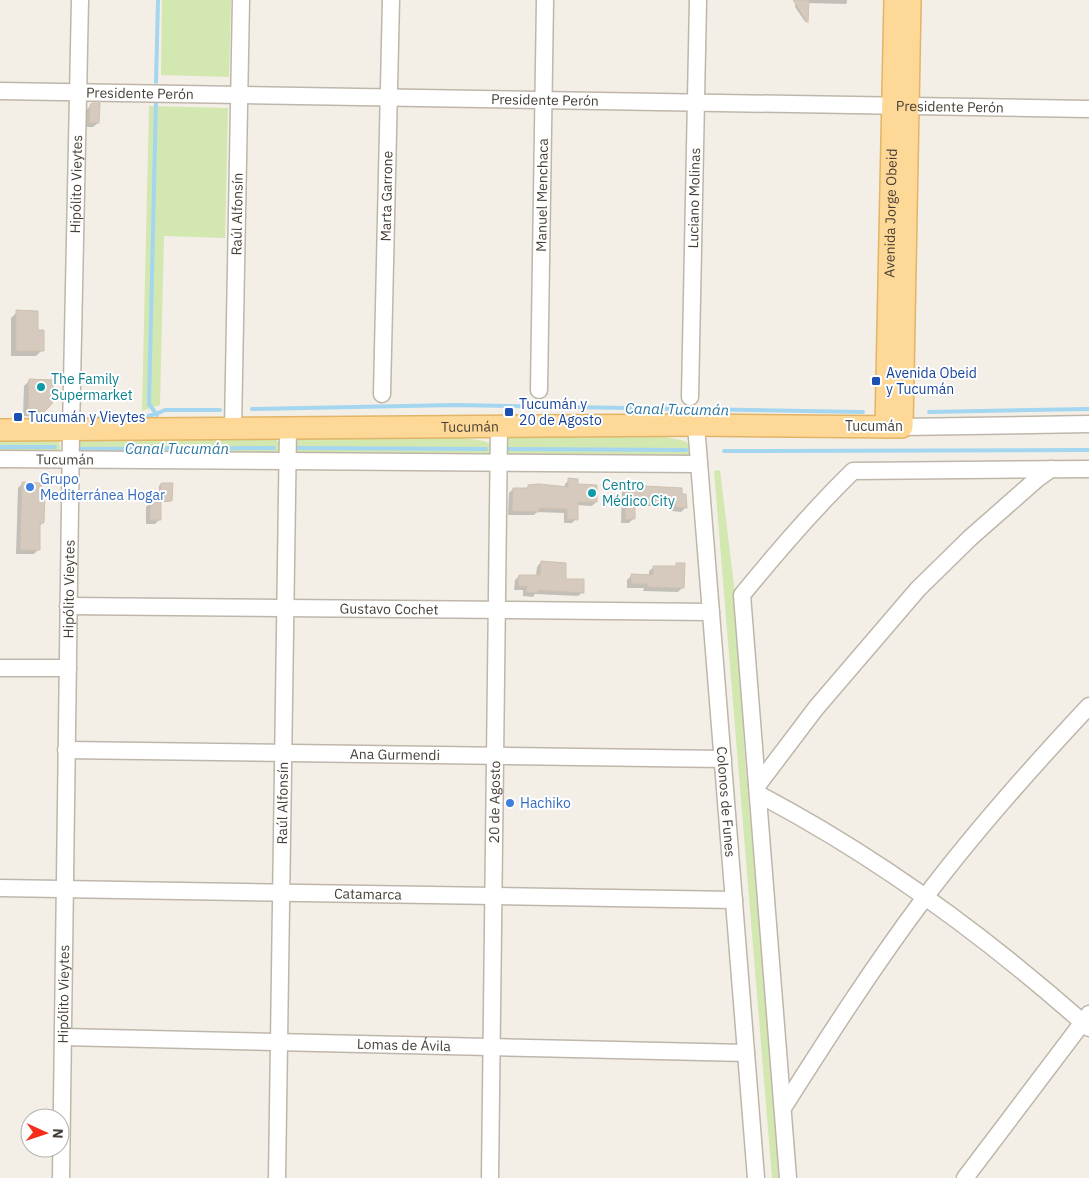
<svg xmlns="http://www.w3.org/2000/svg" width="1089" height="1178" font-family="'IBM Plex Sans',sans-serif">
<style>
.green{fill:#d3e7b0}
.shadow{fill:#0003}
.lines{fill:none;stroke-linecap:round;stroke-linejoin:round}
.stream{stroke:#a4d6f0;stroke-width:4}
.building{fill:#d5cabd;stroke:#d0c1b0}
.minor-casing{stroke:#bfb6aa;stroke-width:19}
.major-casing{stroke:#e2b466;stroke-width:24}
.minor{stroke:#fff;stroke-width:16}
.major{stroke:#fdd897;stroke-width:21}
.transit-dot{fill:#1a4fb4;stroke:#fff;stroke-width:2}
.culture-dot{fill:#0f9aa8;stroke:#fff;stroke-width:2}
.shop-dot{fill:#3f7fe0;stroke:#fff;stroke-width:2}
.labels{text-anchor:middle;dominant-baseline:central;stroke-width:4;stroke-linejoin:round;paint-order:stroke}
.street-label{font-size:14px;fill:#473f36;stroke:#fff}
.transit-label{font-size:14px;fill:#164399;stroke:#fff;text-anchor:start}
.culture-label{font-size:14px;fill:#0d838f;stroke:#fff;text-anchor:start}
.shop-label{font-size:14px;fill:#366cbe;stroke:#fff;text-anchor:start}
.water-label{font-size:15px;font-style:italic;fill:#2d78a2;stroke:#fff}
</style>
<rect width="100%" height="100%" fill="#f3efe7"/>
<!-- green -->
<path class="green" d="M 162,0 L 231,0 L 229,77 L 161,75 Z
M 149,106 L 228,108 L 225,238 L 164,236 L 160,405 L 142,411 Z
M 514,433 L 651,434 L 685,441 L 690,446 L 692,452 L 689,456 L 681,459 L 553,455 L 512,457 L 505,453 L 507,438 Z
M 451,436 L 484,441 L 489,443 L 491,450 L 490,455 L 293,455 L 294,438 Z
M 273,437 L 279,443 L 279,450 L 272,456 L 77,454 L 77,439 Z
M 0,438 L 54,438 C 60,442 61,445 60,451 L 0,454 Z
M 720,470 L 737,610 L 744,745 L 780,1178 L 772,1178 L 714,471 Z"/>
<!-- shadow -->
<path class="shadow" d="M 796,0 L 847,0 L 847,2 L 846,4 L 807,3 L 806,23 L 795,7 Z
M 93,104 L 98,123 L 93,127 L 85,127 L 86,110 Z
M 17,312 L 37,332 L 42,350 L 36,356 L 11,356 L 11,318 Z
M 30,380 L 45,410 L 37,417 L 23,416 L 24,386 Z
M 569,480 L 596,502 L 592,506 L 576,505 L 576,519 L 572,523 L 564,523 L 564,513 L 537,512 L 534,515 L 508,515 L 509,493 L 513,489 L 525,490 L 529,486 L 564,488 L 565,484 Z
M 22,484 L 43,522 L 39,527 L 38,550 L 34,554 L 16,554 L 18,488 Z
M 161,484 L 171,500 L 169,502 L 160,502 L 159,520 L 155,524 L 146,524 L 146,507 L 151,502 L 159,502 L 159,486 Z
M 626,486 L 681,495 L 686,507 L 681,512 L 672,511 L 673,506 L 634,506 L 633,519 L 629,523 L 621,523 L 622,491 Z
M 541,562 L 565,580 L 583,592 L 578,596 L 535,594 L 533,597 L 523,596 L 523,590 L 514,590 L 515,580 L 519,576 L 536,576 L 537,567 Z
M 677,565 L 682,588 L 678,592 L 643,591 L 644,588 L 627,588 L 627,580 L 632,575 L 649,576 L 649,571 L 654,567 L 674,567 Z"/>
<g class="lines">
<!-- stream -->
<path class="stream" d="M 156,82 L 158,0
M 156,100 L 149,404 L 157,415
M 252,409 L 455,405 L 863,412
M 929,412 L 1089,409
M 90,418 C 115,418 142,422 165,410 L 220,410
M 0,447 L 55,447
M 297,448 L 486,449
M 79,449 L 274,448
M 508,449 L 686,450
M 724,451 L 1089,450"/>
</g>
<!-- building -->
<path class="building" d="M 793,0 L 809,0 L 808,23 Z
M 92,103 L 100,103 L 99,123 L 89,123 L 90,105 Z
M 16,310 L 38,311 L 38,330 L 44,330 L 44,351 L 16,351 Z
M 29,379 L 54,380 L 52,404 L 44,412 L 28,411 Z
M 568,478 L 578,479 L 578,484 L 597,485 L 597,502 L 578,502 L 578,520 L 567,519 L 567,509 L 539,508 L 539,512 L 512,511 L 513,488 L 528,488 L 528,485 L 539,484 L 568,487 Z
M 22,482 L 42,483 L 41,494 L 45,494 L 44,523 L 40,523 L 40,550 L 20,550 Z
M 161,483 L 173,483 L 172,501 L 160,501 Z
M 626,485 L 682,488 L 682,494 L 686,494 L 687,508 L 676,507 L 676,502 L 635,502 L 635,519 L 625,519 Z
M 150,501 L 161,501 L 161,520 L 150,520 Z
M 541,561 L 566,563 L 566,579 L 584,579 L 584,593 L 538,590 L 538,593 L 526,592 L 527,586 L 518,586 L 519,575 L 540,575 Z
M 676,563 L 685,563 L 684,588 L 647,587 L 648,584 L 631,584 L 631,574 L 653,575 L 653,566 L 676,566 Z"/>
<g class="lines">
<defs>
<g id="minor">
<path id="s1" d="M 0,91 L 1089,109"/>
<path id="s2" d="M 539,390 L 545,0"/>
<path id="s3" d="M 382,394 L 391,0"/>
<path id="s4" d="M 690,397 L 698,0"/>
<path id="s5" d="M 696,425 L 756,1178"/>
<path d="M 902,427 L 1089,424"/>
<path id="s6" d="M 233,428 L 241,0"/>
<path id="s7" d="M 0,459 L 699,464"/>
<path id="s8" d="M 68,606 L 711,612"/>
<path d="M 0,668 L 68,668"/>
<path id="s9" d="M 66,750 L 723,759"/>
<path d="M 757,786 L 816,708 L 918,589 L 970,538 L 1037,479 L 1051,469"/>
<path d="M 758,794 C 878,857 988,938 1089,1028"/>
<path id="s10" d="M 0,888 L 734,900"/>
<path id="s11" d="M 63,1037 L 746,1053"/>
<path d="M 783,1108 C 828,1037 873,967 923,900 C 974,832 1031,768 1089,706"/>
<path id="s12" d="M 61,1178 L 71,431 L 80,0"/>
<path id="s13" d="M 277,1178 L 288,428"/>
<path id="s14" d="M 490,1178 L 499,427"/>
<path d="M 788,1178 L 742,595 C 777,552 813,510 853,471 L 1089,469"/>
<path d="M 965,1178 L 1089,1014"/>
</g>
<g id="major">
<path id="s15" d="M 886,427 L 895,0"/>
<path id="s16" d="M 0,430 L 696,425 L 902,427 L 910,0"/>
</g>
</defs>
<!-- minor casing -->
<use href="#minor" class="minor-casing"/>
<!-- major casing -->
<use href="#major" class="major-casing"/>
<!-- minor -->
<use href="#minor" class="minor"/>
<!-- major -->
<use href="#major" class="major"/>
</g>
<!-- markers -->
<g class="transit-dot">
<rect x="871" y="376" width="10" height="10" rx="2.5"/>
<rect x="504" y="407" width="10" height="10" rx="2.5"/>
<rect x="13" y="412" width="10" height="10" rx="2.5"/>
</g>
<g class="culture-dot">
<circle cx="41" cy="387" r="5"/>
<circle cx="592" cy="493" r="5"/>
</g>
<g class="shop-dot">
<circle cx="30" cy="487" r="5"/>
<circle cx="510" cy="803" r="5"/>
</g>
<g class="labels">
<!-- street labels -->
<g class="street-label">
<text stroke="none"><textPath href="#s1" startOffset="140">Presidente Perón</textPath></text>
<text stroke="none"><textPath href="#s1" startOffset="545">Presidente Perón</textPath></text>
<text stroke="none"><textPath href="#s1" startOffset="950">Presidente Perón</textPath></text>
<text stroke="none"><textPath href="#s12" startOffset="994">Hipólito Vieytes</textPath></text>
<text stroke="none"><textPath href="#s2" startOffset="195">Manuel Menchaca</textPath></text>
<text stroke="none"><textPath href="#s3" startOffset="198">Marta Garrone</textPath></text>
<text stroke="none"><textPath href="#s4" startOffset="199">Luciano Molinas</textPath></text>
<text stroke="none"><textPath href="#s15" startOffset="214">Avenida Jorge Obeid</textPath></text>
<text stroke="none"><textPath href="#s6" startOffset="214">Raúl Alfonsín</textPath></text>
<text x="874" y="426">Tucumán</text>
<text stroke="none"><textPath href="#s16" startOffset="470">Tucumán</textPath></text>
<text stroke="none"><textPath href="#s7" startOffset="65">Tucumán</textPath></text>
<text stroke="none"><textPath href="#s12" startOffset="589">Hipólito Vieytes</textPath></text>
<text stroke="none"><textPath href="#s8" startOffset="321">Gustavo Cochet</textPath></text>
<text stroke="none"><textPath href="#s9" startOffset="329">Ana Gurmendi</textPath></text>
<text stroke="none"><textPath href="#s14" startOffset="376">20 de Agosto</textPath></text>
<text stroke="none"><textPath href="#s5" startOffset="378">Colonos de Funes</textPath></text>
<text stroke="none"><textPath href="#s13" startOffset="375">Raúl Alfonsín</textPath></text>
<text stroke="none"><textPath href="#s10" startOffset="368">Catamarca</textPath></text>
<text stroke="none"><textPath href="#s12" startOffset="184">Hipólito Vieytes</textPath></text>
<text stroke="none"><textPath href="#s11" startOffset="341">Lomas de Ávila</textPath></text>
</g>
<!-- transit labels -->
<g class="transit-label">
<text x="886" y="373">Avenida Obeid<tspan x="886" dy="16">y Tucumán</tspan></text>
<text x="519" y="404">Tucumán y<tspan x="519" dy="16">20 de Agosto</tspan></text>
<text x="28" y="417">Tucumán y Vieytes</text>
</g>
<!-- culture labels -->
<g class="culture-label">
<text x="51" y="379">The Family<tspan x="51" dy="16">Supermarket</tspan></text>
<text x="602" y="485">Centro<tspan x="602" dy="16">Médico City</tspan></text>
</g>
<!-- shop labels -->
<g class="shop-label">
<text x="40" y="479">Grupo<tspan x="40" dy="16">Mediterránea Hogar</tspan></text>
<text x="520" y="803">Hachiko</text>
</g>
<!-- water labels -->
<g class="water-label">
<text transform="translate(677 409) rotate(1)">Canal Tucumán</text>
<text x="177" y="448">Canal Tucumán</text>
</g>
</g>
<!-- north arrow -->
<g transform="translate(45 1133) rotate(93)"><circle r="24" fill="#ffffff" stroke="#b5b2af"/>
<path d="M0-4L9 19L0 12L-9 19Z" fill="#f72c1a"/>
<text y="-8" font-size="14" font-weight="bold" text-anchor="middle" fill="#473f36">N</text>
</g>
</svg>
